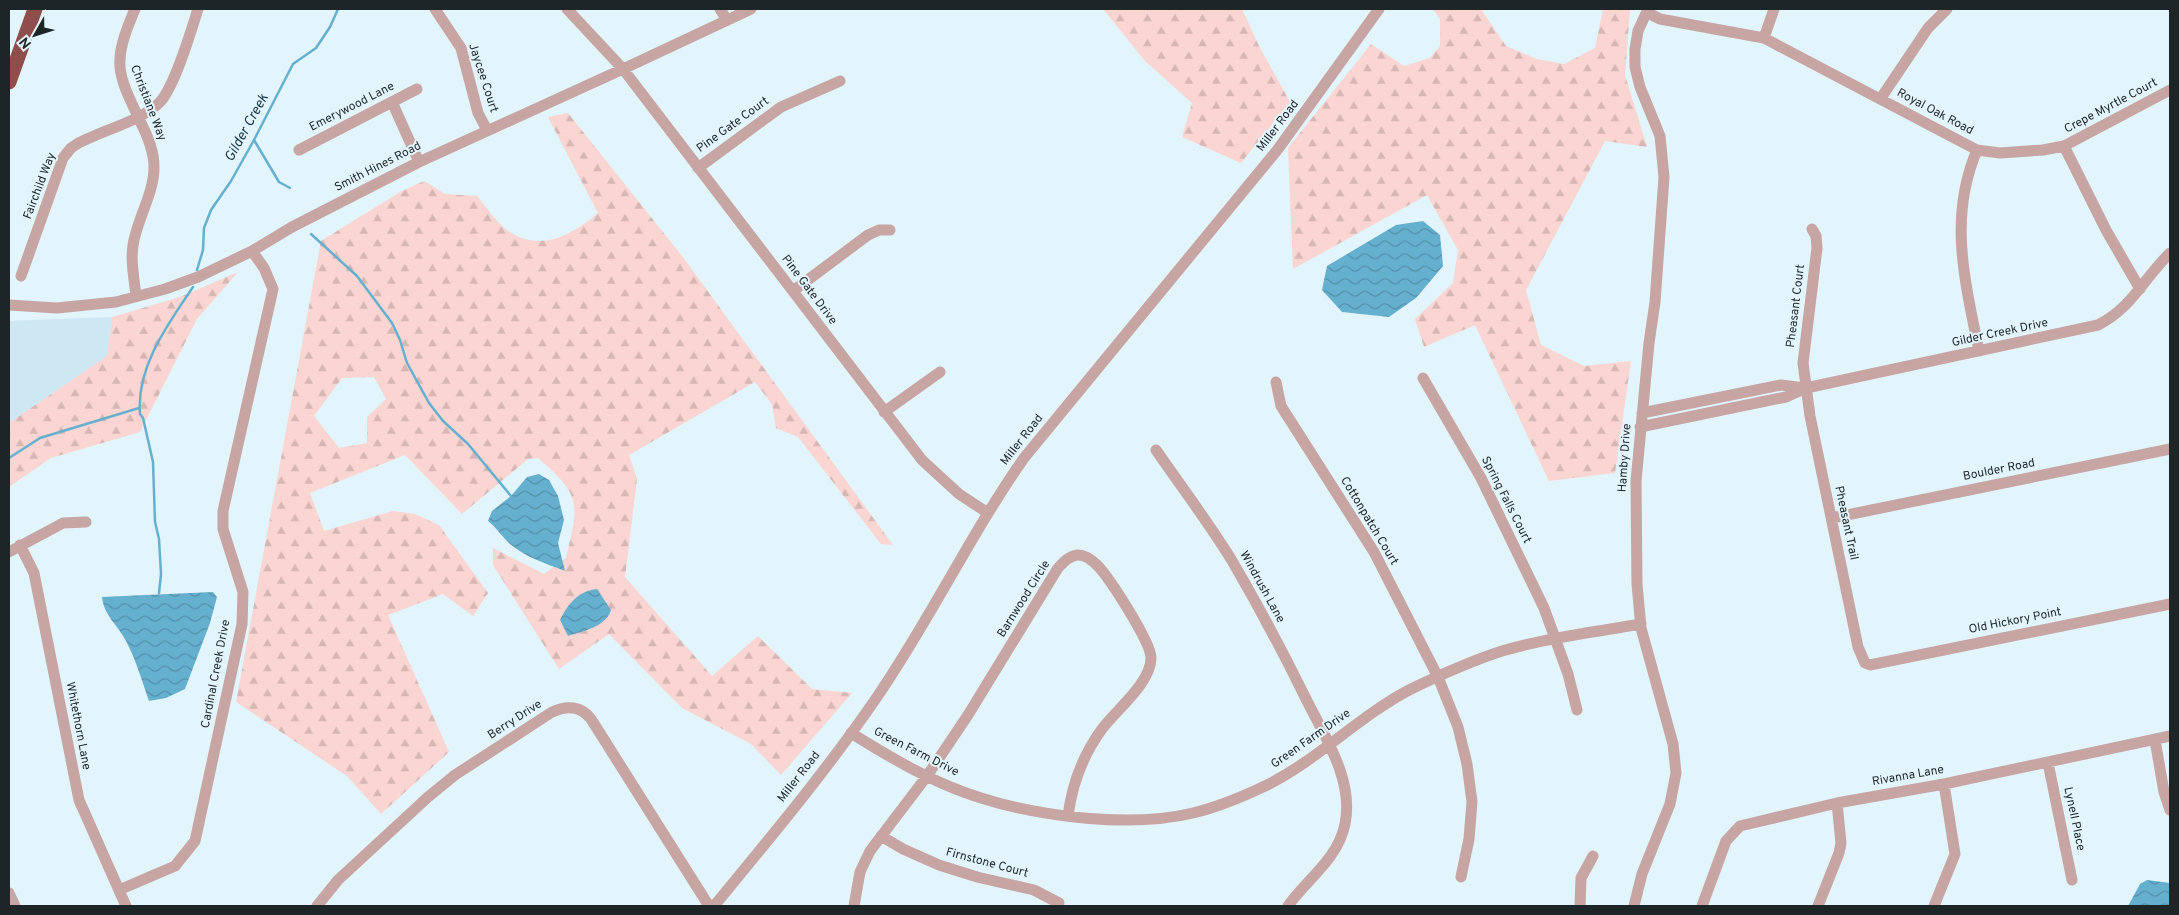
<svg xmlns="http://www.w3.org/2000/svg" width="2179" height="915" font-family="Overpass,sans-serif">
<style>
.built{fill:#cde7f3}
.forest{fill:url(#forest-firs);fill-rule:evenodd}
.water{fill:url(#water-waves)}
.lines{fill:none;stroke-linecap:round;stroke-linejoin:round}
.stream{stroke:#66b0cf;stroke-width:2.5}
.minor{stroke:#c6a5a2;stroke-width:11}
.highway{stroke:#8e4e4b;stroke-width:15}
.labels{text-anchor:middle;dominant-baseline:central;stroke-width:4;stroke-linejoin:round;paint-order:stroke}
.street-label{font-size:12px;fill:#1e2527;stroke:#e2f4fc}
.water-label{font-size:14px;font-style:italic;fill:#153846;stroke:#e2f4fc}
</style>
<defs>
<pattern id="forest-firs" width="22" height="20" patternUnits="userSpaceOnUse" patternTransform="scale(1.25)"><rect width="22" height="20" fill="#fad5d2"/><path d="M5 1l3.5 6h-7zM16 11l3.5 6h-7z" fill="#d6b7b4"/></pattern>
<pattern id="water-waves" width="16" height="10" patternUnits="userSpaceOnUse" patternTransform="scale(1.25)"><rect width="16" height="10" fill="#66b0cf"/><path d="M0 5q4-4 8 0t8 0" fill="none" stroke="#538fa8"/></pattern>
</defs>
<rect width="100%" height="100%" fill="#e2f4fc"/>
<!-- built -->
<path class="built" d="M 112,317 L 107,356 L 9,423 L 9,321 Z"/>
<!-- forest -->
<path class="forest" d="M 1103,9 L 1242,9 L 1258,44 L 1290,102 L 1241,163 L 1182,137 L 1192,103 L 1145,61 Z
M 1433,9 L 1481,9 L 1506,46 L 1537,59 L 1564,64 L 1595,48 L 1603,9 L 1630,9 L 1625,75 L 1647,147 L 1605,141 L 1526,290 L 1541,345 L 1584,366 L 1631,361 L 1615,473 L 1549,481 L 1475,325 L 1424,347 L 1415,319 L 1453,283 L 1458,250 L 1427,195 L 1293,269 L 1288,148 L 1371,44 L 1404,66 L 1430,58 L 1440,46 L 1440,19 Z
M 568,113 L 682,256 L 893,545 L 881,544 L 798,437 L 776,428 L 772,404 L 755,382 L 629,455 L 637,479 L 625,577 L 712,676 L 758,636 L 812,689 L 852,693 L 781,775 L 751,744 L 682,708 L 609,634 L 559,669 L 493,565 L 493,548 L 544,574 L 566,558 C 579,503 582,496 538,458 L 528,459 L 462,514 L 405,455 L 310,493 L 324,531 L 393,511 L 415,514 L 439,525 L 488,593 L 473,616 L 443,594 L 388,615 L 449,752 L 381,814 L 347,776 L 236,702 L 321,241 L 400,192 L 424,181 L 445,194 L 477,196 C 485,206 498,224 508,231 C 541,253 572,235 598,213 L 548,117 ZM 374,377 L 386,399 L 367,417 L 367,443 L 339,448 L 314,416 L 342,378 Z
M 238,272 L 197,319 L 140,432 L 51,458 L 9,487 L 9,423 L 107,356 L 112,317 L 180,297 Z"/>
<!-- water -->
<path class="water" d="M 1423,221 L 1440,235 L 1443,266 L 1416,298 L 1389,317 L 1342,312 L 1322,290 L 1327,266 L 1396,225 Z
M 539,474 L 549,480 L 558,496 L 564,520 L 558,543 L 565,571 C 547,564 525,557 510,544 C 502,537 498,529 488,521 L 492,511 L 511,496 L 527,477 Z
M 597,589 L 611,610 C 606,627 583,631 568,636 L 560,620 C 568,604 578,591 597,589 Z
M 213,592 L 217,597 L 210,623 L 185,689 L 166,698 L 149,701 C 142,681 136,660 126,641 C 118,625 104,616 102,597 Z
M 2147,880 L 2170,883 L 2170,906 L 2128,906 L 2140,884 Z"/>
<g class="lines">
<!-- stream -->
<path class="stream" d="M 254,140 L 279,182 L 290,188
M 311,234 L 357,276 L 392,323 L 400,340 L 407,363 L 429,403 L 443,421 L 468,444 L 511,496
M 197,270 L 203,250 L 204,228 L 211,210 L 231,181 L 254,140 L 293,64 L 316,48 L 330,27 L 338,9
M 9,458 L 40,438 L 139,408
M 159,593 L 161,574 L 159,539 L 155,522 L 153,462 L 143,418 L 140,414 C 136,367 168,324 193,287"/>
<!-- minor -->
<path class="minor" d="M 135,9 C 112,63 116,71 141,123 C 148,137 154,151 154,167 C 154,191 141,212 135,236 C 129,256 134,276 136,296
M 435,9 L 461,48 L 478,113 L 487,130
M 567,9 L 623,69 L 922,460 L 959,494 L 988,513
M 720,9 L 727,20
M 1648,13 L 1660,19 L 1764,38 L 1977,150 L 2000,153 L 2043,150 L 2064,146 L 2170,90
M 1764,38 L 1774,9
M 1881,98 L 1928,28 L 1947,9
M 392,102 L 419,162
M 2064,146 L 2106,230 L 2140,289
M 299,150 L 417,89
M 1977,150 C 1948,218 1965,281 1979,351
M 698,168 L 781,107 L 840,81
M 1812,229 L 1816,236 L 1817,248 L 1803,363 L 1810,416 L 1858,647 L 1865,663 L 1870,665 L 2170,604
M 21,276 L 63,158 L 71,148 L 77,144 C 100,131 142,121 160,102 C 175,86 191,31 198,9
M 793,291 L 868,235 L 879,230 L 890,230
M 9,305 L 57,308 L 116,302 L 165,289 L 198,277 L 252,251 L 292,227 L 419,162 L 623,69 L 751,9
M 1423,378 L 1481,478 L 1544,608 L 1568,674 L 1577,710
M 1276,382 L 1281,406 L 1374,552 L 1438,677 L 1458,727 L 1467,764 L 1472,802 L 1469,839 L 1461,877
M 884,412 L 940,372
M 1642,413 L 1781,385 L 1805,388
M 1640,427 L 1786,397 L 1806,388 L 2098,325 C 2132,308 2144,278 2170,253
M 1156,450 C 1181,486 1208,522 1231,559 C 1258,605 1283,652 1306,699 C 1325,737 1354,780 1345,824 C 1338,859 1308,878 1288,906
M 1832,518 L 2170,449
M 20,545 L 34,573 L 79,800 L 126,906
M 9,552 L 63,523 L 86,522
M 851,733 C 891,758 935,784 981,798 C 1041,817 1131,828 1193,813 C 1218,807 1242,797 1265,786 C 1318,760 1359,716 1411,689 C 1440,675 1471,661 1502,651 C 1547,638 1594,632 1641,624
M 2155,740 L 2164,792 L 2170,810
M 2048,763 L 2072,880
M 881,836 L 903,849 L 939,865 L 977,877 L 1034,890 L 1059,903
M 119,890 L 175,866 L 195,841 L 242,624 L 243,592 L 223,529 L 223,511 L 273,289 L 264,268 L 252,251
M 9,893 L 15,906
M 317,906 L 338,880 L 428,797 L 455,775 L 552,712 C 567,705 581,706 591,719 L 709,906
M 714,906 C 770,838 827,770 877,697 C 930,620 970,535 1024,458 L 1278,149 L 1379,9
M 854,906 L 860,872 L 870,851 L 927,776 L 968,715 L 1058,568 C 1072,552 1082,550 1098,566 C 1110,579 1151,642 1151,658 C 1151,683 1116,710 1102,729 C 1083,755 1072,784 1068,816
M 1580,906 L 1581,878 L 1593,856
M 1634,906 L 1642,874 L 1670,804 L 1676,773 L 1673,744 L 1641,628 L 1637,584 L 1636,481 L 1649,343 L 1655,302 L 1664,177 L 1660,136 L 1640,87 L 1635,67 L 1635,49 L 1638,31 L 1648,9
M 1702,906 L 1726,841 L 1740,826 L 1837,803 L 1944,784 L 2170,736
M 1818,906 L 1839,853 L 1841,843 L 1837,803
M 1934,906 L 1955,854 L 1944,784"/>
<!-- highway -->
<path class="highway" d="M 9,82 L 35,9"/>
</g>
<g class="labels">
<!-- street labels -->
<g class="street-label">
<text transform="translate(483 78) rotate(72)">Jaycee Court</text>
<text transform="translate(148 103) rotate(69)">Christiane Way</text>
<text transform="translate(2111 106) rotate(-28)">Crepe Myrtle Court</text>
<text transform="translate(352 107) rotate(-27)">Emerywood Lane</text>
<text transform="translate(1935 112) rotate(28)">Royal Oak Road</text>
<text transform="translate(733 125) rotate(-36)">Pine Gate Court</text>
<text transform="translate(1278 126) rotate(-53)">Miller Road</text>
<text transform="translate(378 167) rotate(-27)">Smith Hines Road</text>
<text transform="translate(40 186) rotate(-69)">Fairchild Way</text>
<text transform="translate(809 290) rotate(53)">Pine Gate Drive</text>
<text transform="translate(1796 306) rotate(-83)">Pheasant Court</text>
<text transform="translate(2000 333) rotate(-12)">Gilder Creek Drive</text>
<text transform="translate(1022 440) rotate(-52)">Miller Road</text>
<text transform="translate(1625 458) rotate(-86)">Hamby Drive</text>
<text transform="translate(1999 470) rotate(-11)">Boulder Road</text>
<text transform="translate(1506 500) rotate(63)">Spring Falls Court</text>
<text transform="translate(1369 521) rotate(59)">Cottonpatch Court</text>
<text transform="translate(1846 523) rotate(78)">Pheasant Trail</text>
<text transform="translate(1262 587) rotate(61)">Windrush Lane</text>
<text transform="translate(1024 599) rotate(-58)">Barnwood Circle</text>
<text transform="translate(2015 621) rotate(-11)">Old Hickory Point</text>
<text transform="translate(216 674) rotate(-79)">Cardinal Creek Drive</text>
<text transform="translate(515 720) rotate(-33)">Berry Drive</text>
<text transform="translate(78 726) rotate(79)">Whitethorn Lane</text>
<text transform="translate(1311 739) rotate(-35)">Green Farm Drive</text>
<text transform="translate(916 752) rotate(27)">Green Farm Drive</text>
<text transform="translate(1908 776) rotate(-10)">Rivanna Lane</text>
<text transform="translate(799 777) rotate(-52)">Miller Road</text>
<text transform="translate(2074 819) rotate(78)">Lynell Place</text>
<text transform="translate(987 863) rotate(15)">Firnstone Court</text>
</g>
<!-- water labels -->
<g class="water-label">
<text transform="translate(247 128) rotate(-61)">Gilder Creek</text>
</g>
</g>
<!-- border -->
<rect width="2179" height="915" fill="none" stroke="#1e2527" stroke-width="20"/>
<!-- north arrow -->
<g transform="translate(35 35) rotate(231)" stroke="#e2f4fc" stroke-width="4" paint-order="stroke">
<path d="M0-4L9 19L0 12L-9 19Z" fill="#1e2527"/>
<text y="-8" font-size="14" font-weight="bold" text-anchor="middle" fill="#1e2527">N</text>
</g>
</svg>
